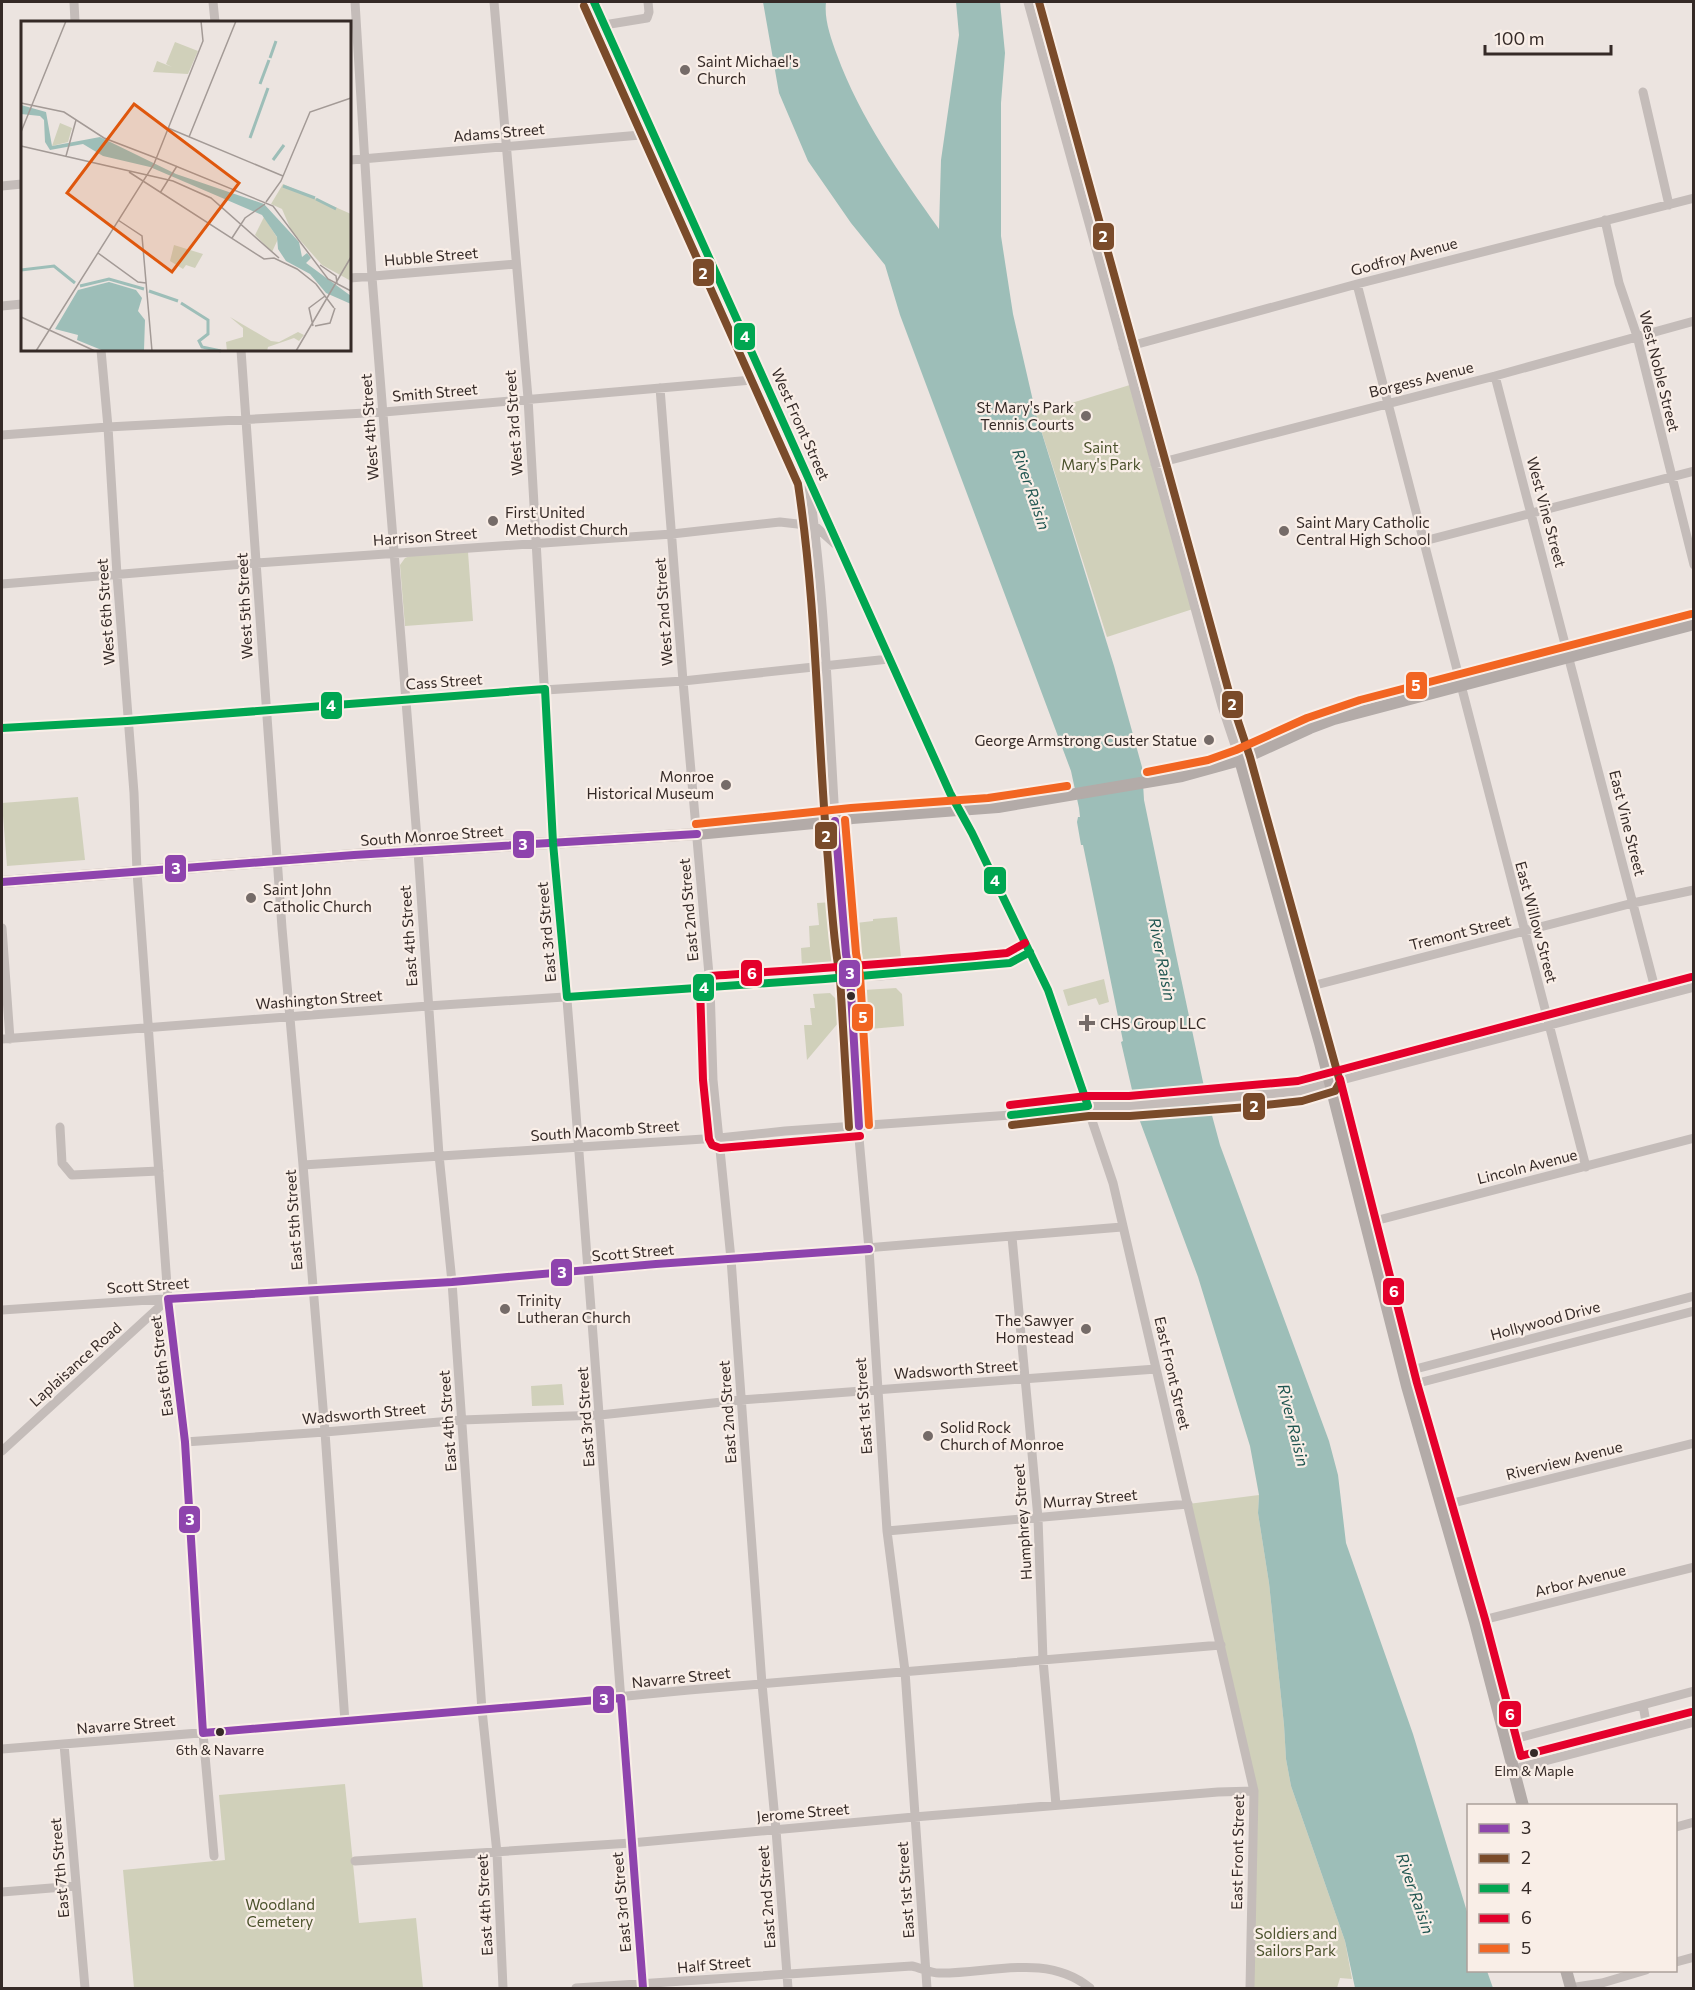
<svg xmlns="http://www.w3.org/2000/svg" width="1695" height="1990" font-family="Commissioner,sans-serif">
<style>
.green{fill:#d0d0ba}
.water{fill:#9dbeb8}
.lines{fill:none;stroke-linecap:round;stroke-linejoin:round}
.minor{stroke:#c4bcb9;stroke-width:9}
.major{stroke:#b3aba8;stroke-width:12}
.bus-1-casing{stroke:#f9eee7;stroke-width:12}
.bus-2-casing{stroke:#f9eee7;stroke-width:12}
.bus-3-casing{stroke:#f9eee7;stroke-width:12}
.bus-4-casing{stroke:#f9eee7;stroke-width:12}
.bus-5-casing{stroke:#f9eee7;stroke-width:12}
.bus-1{stroke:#8e44ad;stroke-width:8}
.bus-2{stroke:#7a4b2a;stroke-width:8}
.bus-3{stroke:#00a651;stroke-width:8}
.bus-4{stroke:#e4002b;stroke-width:8}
.bus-5{stroke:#f26522;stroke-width:8}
.poi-dot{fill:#756b68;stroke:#f9eee7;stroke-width:2}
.bus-dot{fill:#352a27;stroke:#f9eee7;stroke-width:2}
.labels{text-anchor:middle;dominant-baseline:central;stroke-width:4.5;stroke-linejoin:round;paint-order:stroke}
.bus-label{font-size:14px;fill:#352a27;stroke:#f9eee7}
.poi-label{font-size:15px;fill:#352a27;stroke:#f9eee7;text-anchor:start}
.street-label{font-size:15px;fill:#352a27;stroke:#f9eee7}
.park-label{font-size:15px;fill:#4b522c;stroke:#f9eee7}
.water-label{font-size:16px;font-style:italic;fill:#1f5550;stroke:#f9eee7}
.inset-river{fill:none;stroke:#9dbeb8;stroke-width:3}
.inset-road{fill:none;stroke:#a39a96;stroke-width:1.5}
.view{fill:#df570d;fill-opacity:0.15;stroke:#df570d;stroke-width:3}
.inset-edge{fill:none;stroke:#352a27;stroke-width:3}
.line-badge{stroke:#f9eee7;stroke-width:2}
.badge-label{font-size:16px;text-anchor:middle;font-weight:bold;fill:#fff}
</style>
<rect width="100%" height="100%" fill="#ece4e0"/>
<!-- green -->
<path class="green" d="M 1133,384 L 1196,608 L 1107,637 L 1036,414 Z
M 468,552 L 473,621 L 405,626 L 400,565 L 405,558 L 410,556 Z
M 78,797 L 85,860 L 7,866 L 2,803 Z
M 833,902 L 837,957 L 828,966 L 802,968 L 801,948 L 810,947 L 809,926 L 819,925 L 817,903 Z
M 897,917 L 901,958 L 866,963 L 859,958 L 856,923 L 873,921 L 873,919 Z
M 1104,979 L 1109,1002 L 1099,1005 L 1096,998 L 1068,1006 L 1063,990 Z
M 896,988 L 902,994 L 904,1026 L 870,1029 L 862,1024 L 860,993 L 864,990 Z
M 830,993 L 838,1001 L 839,1022 L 807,1060 L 804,1025 L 812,1025 L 810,1008 L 815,1008 L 813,994 Z
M 562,1384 L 564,1405 L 532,1406 L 531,1386 Z
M 1259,1495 L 1258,1513 L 1269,1583 L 1284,1725 L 1286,1759 L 1291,1786 L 1345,1941 L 1352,1979 L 1340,1978 L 1337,1988 L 1249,1988 L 1254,1791 L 1188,1504 Z
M 345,1784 L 359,1923 L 416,1918 L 423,1988 L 134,1988 L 123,1870 L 225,1860 L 219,1795 Z"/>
<!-- water -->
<path class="water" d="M 763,2 L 826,2 C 824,20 831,38 837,55 C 860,118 900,174 939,229 L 941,160 L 959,35 L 956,2 L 1000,2 L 1005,53 L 1001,103 L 1001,236 L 1013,314 L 1036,414 L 1114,666 L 1142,767 L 1144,800 L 1175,950 L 1203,1082 L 1220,1145 L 1329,1441 L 1338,1475 L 1346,1543 L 1413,1734 L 1468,1915 L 1468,1970 L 1487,1971 L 1493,1988 L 1355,1988 L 1345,1941 L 1291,1786 L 1286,1759 L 1284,1725 L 1269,1583 L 1258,1513 L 1259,1495 L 1250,1446 L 1198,1277 L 1138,1116 L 1121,1042 L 1123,1041 L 1083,845 L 1081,845 L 1077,822 L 1078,817 L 1080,817 L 1079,808 L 1071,771 L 900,315 L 885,265 L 851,223 L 808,161 L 779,93 Z"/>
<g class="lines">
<!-- minor -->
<path class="minor" d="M 74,2 L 75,22
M 213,2 L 215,22
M 355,2 L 372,277 L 418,851 L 439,1155 L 452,1282 L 482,1710 L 497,1853 L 503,1988
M 494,2 L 528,398 L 553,843 L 559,901 L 573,1074 L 643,1988
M 594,2 L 764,379 L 808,481 L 816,495 L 833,530 L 889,659 L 950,793 L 972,833 L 1048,990 L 1113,1183 L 1254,1791 L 1250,1988
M 1028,2 L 1222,706 L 1240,760
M 604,25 L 647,18 L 649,12 L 648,2
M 1643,92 L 1669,205
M 350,160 L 652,134
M 2,186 L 22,184
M 1605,220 L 1619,283 L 1637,336 L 1694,565
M 350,278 L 516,264
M 1357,284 C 1433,578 1507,873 1586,1167
M 2,306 L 22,304
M 1123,348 L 1357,284 L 1694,198
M 101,350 L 108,427 L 117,575 L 134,793 L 137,872 L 168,1299 L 185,1442 L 203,1733 L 214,1856
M 241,350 L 282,928 L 303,1165 L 325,1432 L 345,1722
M 1495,376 L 1657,996
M 660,388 L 683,681 L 710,986 L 713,1080 L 731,1259 L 762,1684 L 776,1830 L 788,1988
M 2,435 L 108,427 L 384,412 L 764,379
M 1155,464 L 1495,376 L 1694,321
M 809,487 C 825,596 828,707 835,818 C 837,863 842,909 846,954 L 850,976 L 859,1138 L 869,1249 L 887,1531 L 905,1671 L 927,1988
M 1424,541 L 1694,471
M 2,584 L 257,563 L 672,534 L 780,522 L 815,526 L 835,544
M 2,728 L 127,721 L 406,699 L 683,681 L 889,659
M 2,928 L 10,1039
M 1304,988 L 1633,903 L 1694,890
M 2,1039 L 428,1006 L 790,982 L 850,976 L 880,976 L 1010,963 L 1030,952
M 60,1127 L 62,1163 L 72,1175 L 159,1171
M 303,1165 L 719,1138 L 785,1131 L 1011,1115 L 1088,1106 L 1129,1106 L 1300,1091 L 1694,987
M 1367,1223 L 1694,1138
M 1012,1237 L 1038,1518 L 1043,1660 L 1056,1805
M 2,1310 L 313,1289 L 452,1282 L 1122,1227
M 1404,1372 L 1694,1296
M 1407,1386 L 1694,1311
M 185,1442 L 325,1432 L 462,1420 L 600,1415 L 741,1400 L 1156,1369
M 2,1451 L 168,1299
M 1441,1506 L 1694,1443
M 887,1531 L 1188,1504
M 1475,1622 L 1694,1567
M 1643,1705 L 1648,1734
M 1507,1741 L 1694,1691
M 64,1744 L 85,1988
M 2,1749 L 482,1710 L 689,1690 L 1221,1645
M 1514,1769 L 1694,1722
M 1676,1827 L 1694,1822
M 355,1861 L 631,1843 L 914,1817 L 1218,1792 L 1254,1791
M 2,1892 L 76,1886
M 1676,1962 L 1694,1957
M 576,1988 L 912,1966 C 921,1968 931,1973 939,1973 C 989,1974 1047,1952 1090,1988
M 1570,1988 L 1602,1983 L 1646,1970"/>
<!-- major -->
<path class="major" d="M 1240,760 L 1320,1043 L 1407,1386 L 1475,1622 L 1523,1806
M 2,882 L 354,855 L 697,834 L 835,821 L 852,818 L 998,807 L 1182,776 L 1240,760 L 1310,728 L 1334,719 L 1694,624
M 1566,1970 L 1571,1988"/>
<defs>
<path id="bus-1" d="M 835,821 L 846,954 L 850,976 L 859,1126
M 2,882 L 354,855 L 697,834
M 643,1988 L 621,1698 L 203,1733 L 185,1442 L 168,1299 L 452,1282 L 656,1264 L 869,1249"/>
<path id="bus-2" d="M 584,6 L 798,484 C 817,608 817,735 828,860 C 831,899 833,939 840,977 L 849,1127
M 1012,1125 L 1089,1116 L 1130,1116 L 1248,1107 L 1302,1101 L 1335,1091 L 1340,1082 L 1250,757 L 1232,703 L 1039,2"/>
<path id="bus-3" d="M 594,2 L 950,793 L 972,833 L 1048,990 L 1088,1106 L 1011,1115
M 2,728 L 127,721 L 545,689 L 553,843 L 567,997 L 825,979 L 1010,963 L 1030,952"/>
<path id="bus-4" d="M 1340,1079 L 1417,1383 L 1485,1619 L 1521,1756 L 1691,1712
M 1010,1105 L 1087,1096 L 1129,1096 L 1298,1081 L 1691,977
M 860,1136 L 720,1148 L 712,1145 L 709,1139 L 703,1080 L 700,986 L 702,979 L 709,976 C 809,969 908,963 1007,953 L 1025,943"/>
<path id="bus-5" d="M 1147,772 L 1208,760 L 1236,750 L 1307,718 L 1360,700 L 1691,614
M 845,820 L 856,953 L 860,975 L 869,1125
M 696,824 L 851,808 L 988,798 L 1067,786"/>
</defs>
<!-- bus-1 casing -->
<use href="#bus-1" class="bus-1-casing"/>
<!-- bus-2 casing -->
<use href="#bus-2" class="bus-2-casing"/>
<!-- bus-3 casing -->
<use href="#bus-3" class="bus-3-casing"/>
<!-- bus-4 casing -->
<use href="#bus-4" class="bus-4-casing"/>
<!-- bus-5 casing -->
<use href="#bus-5" class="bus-5-casing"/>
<!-- bus-1 -->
<use href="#bus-1" class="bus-1"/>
<!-- bus-2 -->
<use href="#bus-2" class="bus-2"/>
<!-- bus-3 -->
<use href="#bus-3" class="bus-3"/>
<!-- bus-4 -->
<use href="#bus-4" class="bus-4"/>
<!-- bus-5 -->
<use href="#bus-5" class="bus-5"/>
</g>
<!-- markers -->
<g class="poi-dot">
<circle cx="685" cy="70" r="6"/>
<circle cx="1086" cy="416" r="6"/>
<circle cx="493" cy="521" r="6"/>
<circle cx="1284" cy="531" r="6"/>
<circle cx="1209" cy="740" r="6"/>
<circle cx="726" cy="785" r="6"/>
<circle cx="251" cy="898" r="6"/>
<path d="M1084 1014h6v6h6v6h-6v6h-6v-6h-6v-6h6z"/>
<circle cx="505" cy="1309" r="6"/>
<circle cx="1086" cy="1329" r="6"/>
<circle cx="928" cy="1436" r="6"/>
</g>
<g class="bus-dot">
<circle cx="851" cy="996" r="5"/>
<circle cx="220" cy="1732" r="5"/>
<circle cx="1534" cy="1753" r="5"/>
</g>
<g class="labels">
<!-- bus labels -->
<g class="bus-label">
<text x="220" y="1749">6th &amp; Navarre</text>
<text x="1534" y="1770">Elm &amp; Maple</text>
</g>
<!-- poi labels -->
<g class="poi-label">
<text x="697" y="61">Saint Michael's<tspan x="697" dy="17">Church</tspan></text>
<text x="1074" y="407" text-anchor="end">St Mary's Park<tspan x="1074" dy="17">Tennis Courts</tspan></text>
<text x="505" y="512">First United<tspan x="505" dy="17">Methodist Church</tspan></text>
<text x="1296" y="522">Saint Mary Catholic<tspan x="1296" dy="17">Central High School</tspan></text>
<text x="1197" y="740" text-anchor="end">George Armstrong Custer Statue</text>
<text x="714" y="776" text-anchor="end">Monroe<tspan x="714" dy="17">Historical Museum</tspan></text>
<text x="263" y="889">Saint John<tspan x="263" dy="17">Catholic Church</tspan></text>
<text x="1100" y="1023">CHS Group LLC</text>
<text x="517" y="1300">Trinity<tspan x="517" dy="17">Lutheran Church</tspan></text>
<text x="1074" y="1320" text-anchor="end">The Sawyer<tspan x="1074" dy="17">Homestead</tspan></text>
<text x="940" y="1427">Solid Rock<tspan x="940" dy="17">Church of Monroe</tspan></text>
</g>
<!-- street labels -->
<g class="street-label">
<text transform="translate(499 132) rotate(-5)">Adams Street</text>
<text transform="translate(431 256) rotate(-5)">Hubble Street</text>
<text transform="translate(1404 256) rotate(-15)">Godfroy Avenue</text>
<text transform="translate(1660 371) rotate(76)">West Noble Street</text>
<text transform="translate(1421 379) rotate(-14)">Borgess Avenue</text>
<text transform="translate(435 392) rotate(-5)">Smith Street</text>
<text transform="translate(513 423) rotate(-94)">West 3rd Street</text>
<text transform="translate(801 424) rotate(66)">West Front Street</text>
<text transform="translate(369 427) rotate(-94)">West 4th Street</text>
<text transform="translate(1547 512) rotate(75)">West Vine Street</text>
<text transform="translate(425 536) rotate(-4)">Harrison Street</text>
<text transform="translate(244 606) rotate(-93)">West 5th Street</text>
<text transform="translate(105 612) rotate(-94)">West 6th Street</text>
<text transform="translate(663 612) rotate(-94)">West 2nd Street</text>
<text transform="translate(444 681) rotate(-4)">Cass Street</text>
<text transform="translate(1628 823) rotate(76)">East Vine Street</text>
<text transform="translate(432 835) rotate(-4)">South Monroe Street</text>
<text transform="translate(688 910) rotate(-95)">East 2nd Street</text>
<text transform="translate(1537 922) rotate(75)">East Willow Street</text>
<text transform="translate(546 932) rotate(-95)">East 3rd Street</text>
<text transform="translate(1460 932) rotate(-14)">Tremont Street</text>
<text transform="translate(408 936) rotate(-94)">East 4th Street</text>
<text transform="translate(319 999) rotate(-4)">Washington Street</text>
<text transform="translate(605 1130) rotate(-4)">South Macomb Street</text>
<text transform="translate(1527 1166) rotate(-14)">Lincoln Avenue</text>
<text transform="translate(293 1220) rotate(-94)">East 5th Street</text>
<text transform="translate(633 1252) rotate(-5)">Scott Street</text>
<text transform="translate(148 1285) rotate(-4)">Scott Street</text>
<text transform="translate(1545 1320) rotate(-15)">Hollywood Drive</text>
<text transform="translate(75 1364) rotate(-42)">Laplaisance Road</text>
<text transform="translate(161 1366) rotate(-97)">East 6th Street</text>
<text transform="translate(956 1369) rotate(-4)">Wadsworth Street</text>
<text transform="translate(1173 1373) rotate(77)">East Front Street</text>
<text transform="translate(863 1406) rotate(-94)">East 1st Street</text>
<text transform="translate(727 1412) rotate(-94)">East 2nd Street</text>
<text transform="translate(364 1413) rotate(-5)">Wadsworth Street</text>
<text transform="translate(585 1417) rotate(-94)">East 3rd Street</text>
<text transform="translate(447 1421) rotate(-94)">East 4th Street</text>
<text transform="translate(1564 1460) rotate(-14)">Riverview Avenue</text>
<text transform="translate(1090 1498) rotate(-5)">Murray Street</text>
<text transform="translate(1022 1522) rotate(-94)">Humphrey Street</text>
<text transform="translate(1580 1580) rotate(-14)">Arbor Avenue</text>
<text transform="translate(681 1677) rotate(-6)">Navarre Street</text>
<text transform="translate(126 1724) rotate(-5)">Navarre Street</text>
<text transform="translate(803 1812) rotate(-5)">Jerome Street</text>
<text transform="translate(1237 1852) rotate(-89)">East Front Street</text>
<text transform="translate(59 1868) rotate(-95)">East 7th Street</text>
<text transform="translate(905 1890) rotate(-94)">East 1st Street</text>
<text transform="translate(766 1897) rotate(-94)">East 2nd Street</text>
<text transform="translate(621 1902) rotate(-95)">East 3rd Street</text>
<text transform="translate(484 1905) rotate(-93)">East 4th Street</text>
<text transform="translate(714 1964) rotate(-5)">Half Street</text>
</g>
<!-- park labels -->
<g class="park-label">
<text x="1101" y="447">Saint<tspan x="1101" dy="17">Mary's Park</tspan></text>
<text x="280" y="1904">Woodland<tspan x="280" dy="17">Cemetery</tspan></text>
<text x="1296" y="1933">Soldiers and<tspan x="1296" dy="17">Sailors Park</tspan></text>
</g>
<!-- water labels -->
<g class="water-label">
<text transform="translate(1032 489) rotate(71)">River Raisin</text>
<text transform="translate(1163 959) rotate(79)">River Raisin</text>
<text transform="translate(1294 1425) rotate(76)">River Raisin</text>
<text transform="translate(1416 1893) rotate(71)">River Raisin</text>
</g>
</g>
<!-- overview -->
<g transform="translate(21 21)">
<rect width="330" height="330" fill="#ece4e0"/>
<path d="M 154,21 L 177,30 L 167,53 L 132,51 L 136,40 L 151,46 L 145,43 ZM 39,102 L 51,107 L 47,121 L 31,125 ZM 262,163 L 330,193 L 330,260 L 301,244 L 270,209 L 261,188 L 250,183 ZM 243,196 L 257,218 L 251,231 L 234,214 ZM 153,224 L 182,233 L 174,247 L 165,244 L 162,248 L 149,240 ZM 209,296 L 250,320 L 258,321 L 277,311 L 283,314 L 278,320 L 273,317 L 247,326 L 246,330 L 206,330 L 205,321 L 222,316 L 222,307 Z" fill="#d0d0ba"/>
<path d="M 0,84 L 25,91 L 31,125 L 79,116 L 155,153 L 243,183 L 278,221 L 281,236 L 286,232 L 290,237 L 285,242 L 330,275 L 330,283 L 305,272 L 289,253 L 265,240 L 257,228 L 256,216 L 241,194 L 129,146 L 82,135 L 62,123 L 29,129 L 24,121 L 23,99 L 19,95 L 0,93 ZM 88,261 L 115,269 L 121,277 L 117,290 L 124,299 L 123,329 L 83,330 L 56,319 L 57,314 L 34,308 L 57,269 Z" fill="#9dbeb8"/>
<path class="inset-river" d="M 249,37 L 255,20M 239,63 L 248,39M 229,117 L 247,67M 252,139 L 263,124M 262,165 L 294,177M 295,178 L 315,188M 0,249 L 33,245 L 54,262M 59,265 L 88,258 L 123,268M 128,270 L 157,280M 160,282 L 187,299 L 187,313 L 178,320 L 181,326 L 200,330"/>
<path class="inset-road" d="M 0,82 L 43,91 L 83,117 L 135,137M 147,107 L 262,155M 0,111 L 45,0M 168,116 L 215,0M 0,125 L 152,160 L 190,177 L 258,237M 45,135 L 55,99M 135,137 L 252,185 L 307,258 L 330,270M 108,151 L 243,238 L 253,237 L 276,248 L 295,263 L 313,287M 139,172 L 156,145M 245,181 L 260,160 L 289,91 L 330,77M 97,199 L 121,215 L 131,330M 211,217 L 224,197 L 244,183M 77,232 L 117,261 L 125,262M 299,244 L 315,255 L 316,262M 0,296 L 74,330M 292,305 L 288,287 L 304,275M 294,305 L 309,302 L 314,287M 15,330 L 133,143 L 182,20 L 180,0M 275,330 L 330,236"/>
<path class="view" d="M 113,83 L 218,162 L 151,251 L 46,172 Z"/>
<rect width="330" height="330" class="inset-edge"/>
</g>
<g class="line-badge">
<rect x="1092" y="222" width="23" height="29" rx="6" fill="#7a4b2a"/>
<rect x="692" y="258" width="23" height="29" rx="6" fill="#7a4b2a"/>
<rect x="733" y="322" width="23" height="29" rx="6" fill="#00a651"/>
<rect x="1405" y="671" width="23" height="29" rx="6" fill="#f26522"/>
<rect x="1221" y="690" width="23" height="29" rx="6" fill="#7a4b2a"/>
<rect x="320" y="691" width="23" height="29" rx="6" fill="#00a651"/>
<rect x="814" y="821" width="24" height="29" rx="6" fill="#7a4b2a"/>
<rect x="512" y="830" width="23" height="29" rx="6" fill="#8e44ad"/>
<rect x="164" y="854" width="23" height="29" rx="6" fill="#8e44ad"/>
<rect x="983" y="866" width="24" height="29" rx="6" fill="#00a651"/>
<rect x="740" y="959" width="23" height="28" rx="6" fill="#e4002b"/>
<rect x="838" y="959" width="23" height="29" rx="6" fill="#8e44ad"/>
<rect x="692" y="973" width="23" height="29" rx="6" fill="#00a651"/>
<rect x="851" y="1003" width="23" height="29" rx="6" fill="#f26522"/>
<rect x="1242" y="1092" width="24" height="29" rx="6" fill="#7a4b2a"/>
<rect x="550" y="1258" width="23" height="29" rx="6" fill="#8e44ad"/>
<rect x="1382" y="1277" width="23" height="29" rx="6" fill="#e4002b"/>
<rect x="178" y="1505" width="23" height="29" rx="6" fill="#8e44ad"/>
<rect x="592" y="1685" width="23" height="29" rx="6" fill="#8e44ad"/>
<rect x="1498" y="1700" width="24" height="28" rx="6" fill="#e4002b"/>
</g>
<g class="badge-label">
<text x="1103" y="242">2</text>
<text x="703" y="279">2</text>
<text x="745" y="342">4</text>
<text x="1416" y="691">5</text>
<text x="1232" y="710">2</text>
<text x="331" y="711">4</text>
<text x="826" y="842">2</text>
<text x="523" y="850">3</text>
<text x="176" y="874">3</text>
<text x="995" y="886">4</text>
<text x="752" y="979">6</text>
<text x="850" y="979">3</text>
<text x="704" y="993">4</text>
<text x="863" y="1023">5</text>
<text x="1254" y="1112">2</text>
<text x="562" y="1278">3</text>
<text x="1394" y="1297">6</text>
<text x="190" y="1525">3</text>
<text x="604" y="1705">3</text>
<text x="1510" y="1720">6</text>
</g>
<!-- border -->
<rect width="1695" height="1990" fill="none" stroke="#352a27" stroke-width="6"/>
<!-- legend -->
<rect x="1467" y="1804" width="210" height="168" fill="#f9eee7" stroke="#aba09a" stroke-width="1.5"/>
<rect x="1479" y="1824" width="30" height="9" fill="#8e44ad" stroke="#aba09a" stroke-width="1.5"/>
<text x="1521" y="1834" font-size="18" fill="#352a27">3</text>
<rect x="1479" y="1854" width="30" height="9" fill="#7a4b2a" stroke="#aba09a" stroke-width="1.5"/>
<text x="1521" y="1864" font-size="18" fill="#352a27">2</text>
<rect x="1479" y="1884" width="30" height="9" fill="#00a651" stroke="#aba09a" stroke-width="1.5"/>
<text x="1521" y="1894" font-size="18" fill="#352a27">4</text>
<rect x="1479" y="1914" width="30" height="9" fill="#e4002b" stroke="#aba09a" stroke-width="1.5"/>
<text x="1521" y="1924" font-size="18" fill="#352a27">6</text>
<rect x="1479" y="1944" width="30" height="9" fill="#f26522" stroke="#aba09a" stroke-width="1.5"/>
<text x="1521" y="1954" font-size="18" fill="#352a27">5</text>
<!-- scale -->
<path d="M1485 45v9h126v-9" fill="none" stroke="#352a27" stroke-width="3"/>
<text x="1494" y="45" font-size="18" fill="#352a27" stroke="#f9eee7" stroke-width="4.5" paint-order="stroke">100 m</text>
</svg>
